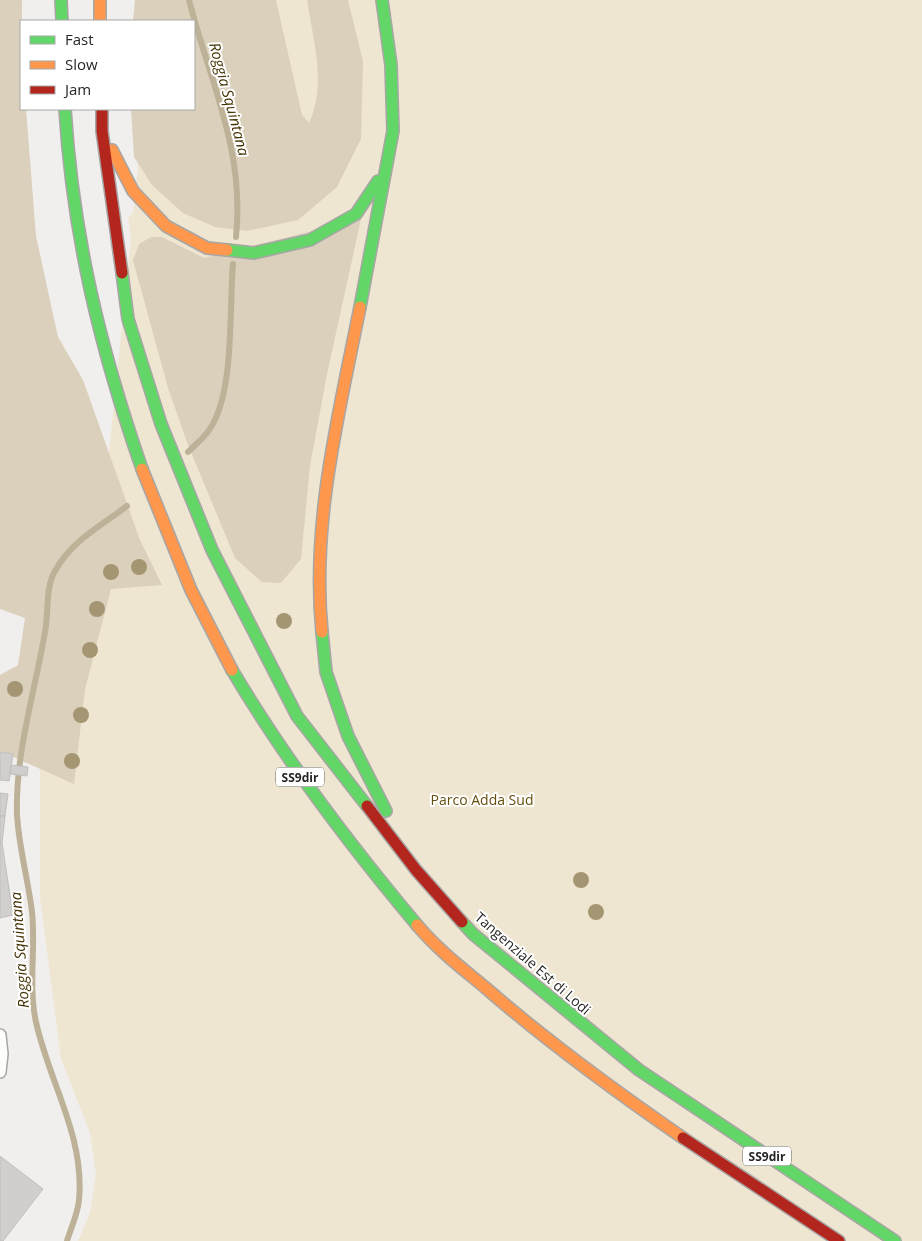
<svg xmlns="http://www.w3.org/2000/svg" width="922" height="1241" font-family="'Open Sans',sans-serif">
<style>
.green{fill:#efe6d1}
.forest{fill:#dad0bb}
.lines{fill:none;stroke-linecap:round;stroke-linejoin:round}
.stream{stroke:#bdb198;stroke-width:6}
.building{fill:#d1cfce;stroke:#c1bfbe}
.lane-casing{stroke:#a7a6a5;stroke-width:14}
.fast-casing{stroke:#a7a6a5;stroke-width:14}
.slow-casing{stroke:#a7a6a5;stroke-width:14}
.jam-casing{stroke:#a7a6a5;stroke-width:14}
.lane{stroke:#fdfdfc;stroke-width:11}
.fast{stroke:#63d668;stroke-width:11}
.slow{stroke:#ff974d;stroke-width:11}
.jam{stroke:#b3261e;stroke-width:11}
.tree{fill:#a59673}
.labels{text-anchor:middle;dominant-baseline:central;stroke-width:4;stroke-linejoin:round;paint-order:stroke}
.shield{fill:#fff;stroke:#676665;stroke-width:1}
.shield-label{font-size:12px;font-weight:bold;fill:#262523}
.park-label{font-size:14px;fill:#664e0f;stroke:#fff}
.street-label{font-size:14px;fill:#262523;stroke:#fff}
.water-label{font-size:15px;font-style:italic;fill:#433101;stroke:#fff}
</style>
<rect width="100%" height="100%" fill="#f1efed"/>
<!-- green -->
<path class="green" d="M 155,0 L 922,0 L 922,1241 L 78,1241 L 90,1213 L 96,1174 L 90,1133 L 61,1059 L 40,898 L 40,711 L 106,481 L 131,239 L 128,218 L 133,213 L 144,109 L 194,109 L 194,21 Z"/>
<!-- forest -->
<path class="forest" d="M 0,0 L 22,0 L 21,109 L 26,109 L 36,236 L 58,337 L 83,380 L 140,540 L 162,585 L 111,589 L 85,689 L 74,784 L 0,751 L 0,675 L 18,665 L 25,618 L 0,609 Z
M 135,0 L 276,0 L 302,115 L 309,123 C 327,85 313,39 307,0 L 348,0 L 363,61 L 361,139 L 337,187 L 298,220 L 247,231 L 215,227 L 183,213 L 152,185 L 134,157 L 131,109 L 194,109 L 194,21 L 133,21 Z
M 361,219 L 327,374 L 310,466 L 301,559 L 281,583 L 262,582 L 235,558 L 188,445 L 168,388 L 133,260 L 139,244 L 151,237 L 162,237 L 204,258 Z"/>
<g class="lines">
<!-- stream -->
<path class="stream" d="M 189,0 C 210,82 245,150 236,237
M 188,452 C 195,445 204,438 209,430 C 235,394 229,308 233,264
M 67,1241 C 71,1228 78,1213 79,1200 C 85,1136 49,1082 36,1022 C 28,986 36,948 32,912 C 28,879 19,848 17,815 C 15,754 35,691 45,632 C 49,613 45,588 55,571 C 71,541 101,526 127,506"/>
</g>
<!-- building -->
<path class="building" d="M 0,752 L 13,754 L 9,781 L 0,780 Z
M 11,765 L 28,767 L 27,776 L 10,774 Z
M 0,793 L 8,794 L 5,816 L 0,816 Z
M 0,816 L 5,816 L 2,843 L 0,843 Z
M 0,843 L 2,843 L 13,915 L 0,918 Z
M 0,1156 L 43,1189 L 3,1241 L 0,1241 Z"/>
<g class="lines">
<defs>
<path id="lane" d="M 0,1035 L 2,1054 L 0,1072"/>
<path id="fast" d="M 61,0 L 62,21
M 65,109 C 73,237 100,348 142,469
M 227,250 L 254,253 L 310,240 L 356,214 L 378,181
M 122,273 L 128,319 L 161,424 L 212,550 L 297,716 L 367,806
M 360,307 L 393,131 L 391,65 L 382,0
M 322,632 L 326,672 L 348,736 L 386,811
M 232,670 C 286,761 349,844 417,925
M 462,922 L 473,934 L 639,1070 L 895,1241"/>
<path id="slow" d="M 100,0 L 100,21
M 112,150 L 133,191 L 166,226 L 207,248 L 227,250
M 142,469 L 191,590 L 232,670
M 322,632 C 311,523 339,413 360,307
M 417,925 C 438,950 463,969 487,989 C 549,1043 615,1091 683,1138"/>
<path id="jam" d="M 102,109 L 102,131 L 122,273
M 367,806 L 416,870 L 462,922
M 683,1138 L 839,1241"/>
</defs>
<!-- lane casing -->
<use href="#lane" class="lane-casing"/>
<!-- fast casing -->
<use href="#fast" class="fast-casing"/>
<!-- slow casing -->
<use href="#slow" class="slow-casing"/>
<!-- jam casing -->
<use href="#jam" class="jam-casing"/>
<!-- lane -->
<use href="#lane" class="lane"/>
<!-- fast -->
<use href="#fast" class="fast"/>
<!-- slow -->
<use href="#slow" class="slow"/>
<!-- jam -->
<use href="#jam" class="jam"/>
</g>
<!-- trees -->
<g class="tree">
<circle cx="139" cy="567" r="8"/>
<circle cx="111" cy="572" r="8"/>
<circle cx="97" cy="609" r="8"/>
<circle cx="284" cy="621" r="8"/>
<circle cx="90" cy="650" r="8"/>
<circle cx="15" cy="689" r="8"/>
<circle cx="81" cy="715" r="8"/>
<circle cx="72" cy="761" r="8"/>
<circle cx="581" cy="880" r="8"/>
<circle cx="596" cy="912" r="8"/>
</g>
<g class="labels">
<!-- shield labels -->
<g class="shield">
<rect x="276" y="767.5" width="48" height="19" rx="4"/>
<rect x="743" y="1146.5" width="48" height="19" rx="4"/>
</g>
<g class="shield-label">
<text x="300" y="777">SS9dir</text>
<text x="767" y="1156">SS9dir</text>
</g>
<!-- park labels -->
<g class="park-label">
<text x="482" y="799">Parco Adda Sud</text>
</g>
<!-- street labels -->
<g class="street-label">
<text transform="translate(533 963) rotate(41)">Tangenziale Est di Lodi</text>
</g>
<!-- water labels -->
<g class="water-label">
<text transform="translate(230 99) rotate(75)">Roggia Squintana</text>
<text transform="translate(19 950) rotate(-94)">Roggia Squintana</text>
</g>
</g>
<!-- legend -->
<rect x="20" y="20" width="175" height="90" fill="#ffffff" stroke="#a8a8a7"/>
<rect x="30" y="36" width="25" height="8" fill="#63d668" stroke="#a8a8a7"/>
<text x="65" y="45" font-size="15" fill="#262523">Fast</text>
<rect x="30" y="61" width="25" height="8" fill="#ff974d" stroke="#a8a8a7"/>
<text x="65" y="70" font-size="15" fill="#262523">Slow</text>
<rect x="30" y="86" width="25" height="8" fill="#b3261e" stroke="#a8a8a7"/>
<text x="65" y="95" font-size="15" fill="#262523">Jam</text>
</svg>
